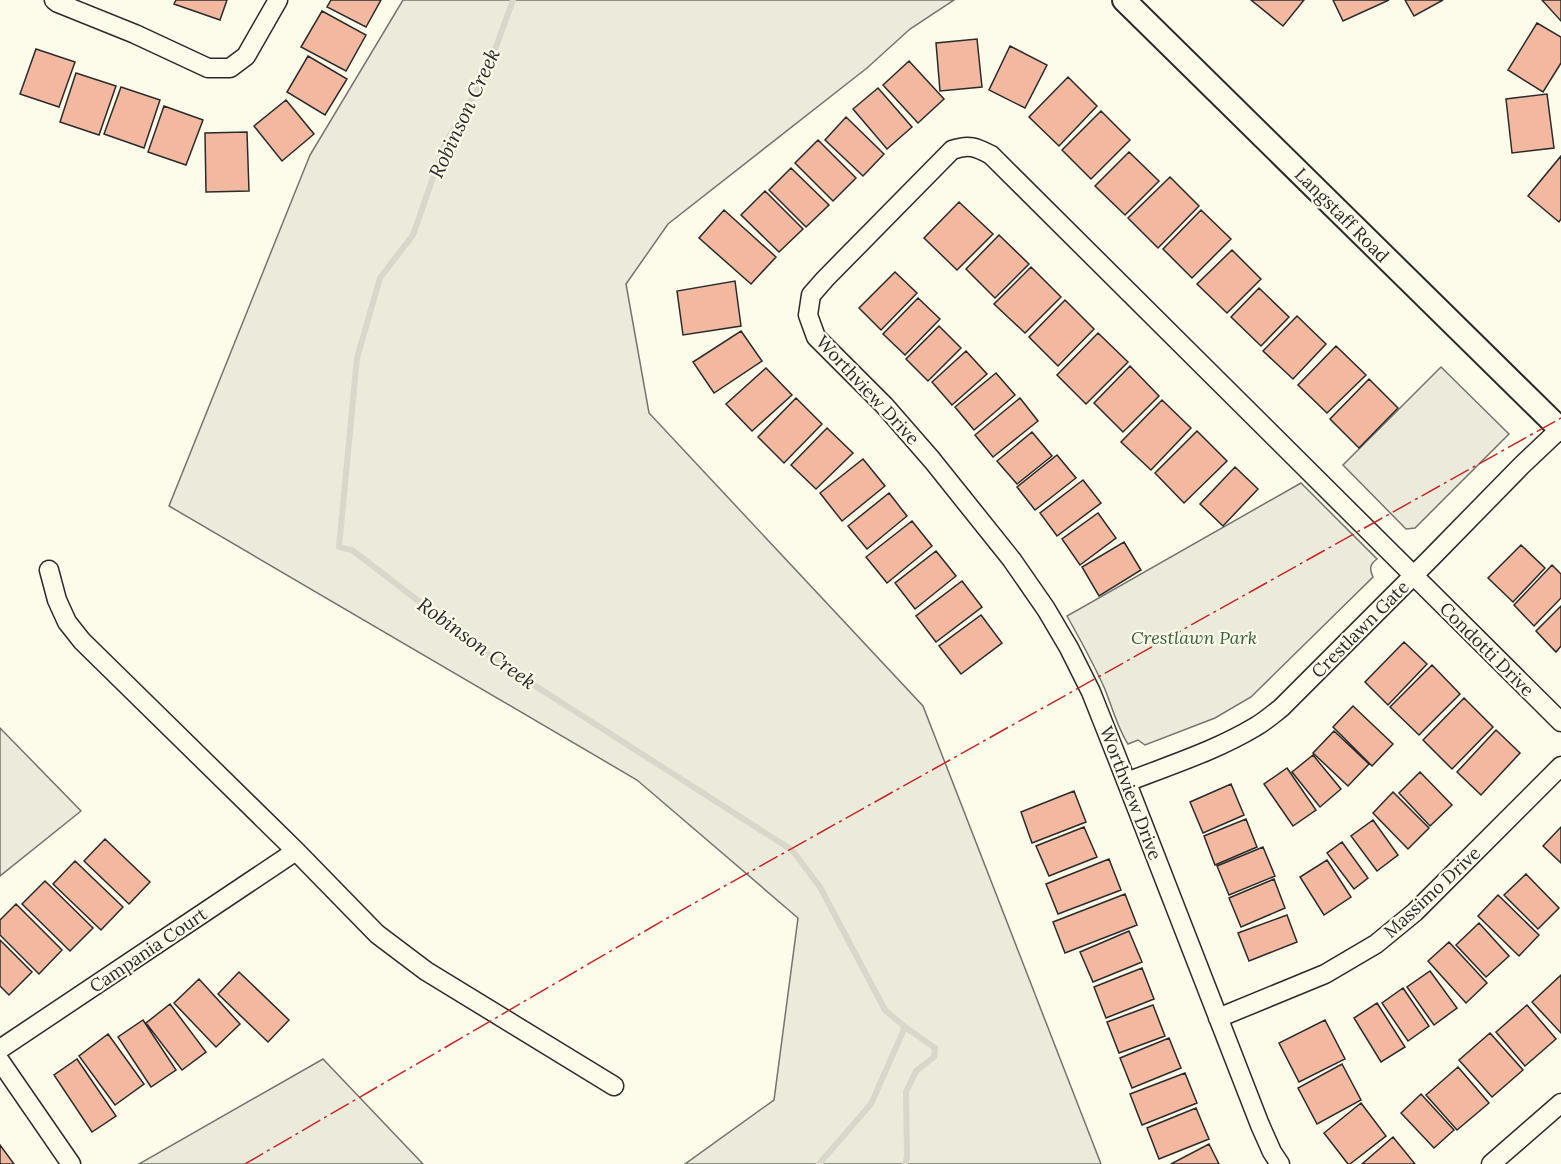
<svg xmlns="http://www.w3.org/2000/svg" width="1561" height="1164" font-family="Lora,serif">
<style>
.green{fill:#ecebdb;stroke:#74746e;stroke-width:1.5}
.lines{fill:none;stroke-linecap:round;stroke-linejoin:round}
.stream{stroke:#d8d7c9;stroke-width:6}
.building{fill:#f2b8a0;stroke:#2b2b2b;stroke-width:1.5}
.minor-casing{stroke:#2b2b2b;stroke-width:21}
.tertiary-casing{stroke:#2b2b2b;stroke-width:26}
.minor{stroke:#fdfbea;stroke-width:18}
.tertiary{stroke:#fdfbea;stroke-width:22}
.power{stroke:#c62828;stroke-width:1.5;stroke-dasharray:21 4.5 3 4.5;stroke-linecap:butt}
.labels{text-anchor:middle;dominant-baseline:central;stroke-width:4.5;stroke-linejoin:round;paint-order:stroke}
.street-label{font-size:18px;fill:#2b2b2b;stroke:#fdfbea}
.park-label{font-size:18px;font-style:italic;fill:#34623c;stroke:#fdfbea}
.water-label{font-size:20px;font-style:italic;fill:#2b2b2b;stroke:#fdfbea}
</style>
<rect width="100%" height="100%" fill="#fdfbea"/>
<!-- green -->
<path class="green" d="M 403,0 L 954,0 L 910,29 L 867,68 L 668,224 L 626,284 L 649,413 L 923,706 L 1101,1164 L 685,1164 L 774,1100 L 798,918 L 637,780 L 169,506 L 310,155 Z
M 1441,367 L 1509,434 L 1415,528 L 1406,529 L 1343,465 Z
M 1301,483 L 1377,559 C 1370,564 1369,569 1373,577 L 1251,697 L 1215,718 L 1145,745 L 1138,740 L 1128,744 C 1117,727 1112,706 1104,687 C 1093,663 1080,639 1067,616 Z
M 0,728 L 81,811 L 0,876 Z
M 323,1059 L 423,1164 L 139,1164 Z"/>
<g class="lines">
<!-- stream -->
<path class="stream" d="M 513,0 L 485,77 L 444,146 L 413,235 L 380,278 L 357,358 L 339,547 L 352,550 L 498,662 L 792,850 L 820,887 L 885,1010 L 905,1027 L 935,1048 L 934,1057 L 916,1071 L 906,1092 L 907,1157 L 905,1164
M 819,1164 L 871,1104 L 905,1027"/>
</g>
<!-- building -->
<path class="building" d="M 176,0 L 227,0 L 220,20 L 174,4 Z
M 331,0 L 381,0 L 366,27 L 327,7 Z
M 1251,0 L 1304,0 L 1283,26 Z
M 1333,0 L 1389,0 L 1343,21 Z
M 1405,0 L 1443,0 L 1414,16 Z
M 1542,0 L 1561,0 L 1561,21 Z
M 322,11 L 366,35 L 346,71 L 301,47 Z
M 1537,23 L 1561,37 L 1561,63 L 1543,92 L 1508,70 Z
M 977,39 L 982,87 L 940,91 L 936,43 Z
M 1010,46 L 1047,65 L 1025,108 L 989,90 Z
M 36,49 L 75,62 L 59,107 L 20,94 Z
M 308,56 L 347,79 L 325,115 L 287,92 Z
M 909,61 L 944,99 L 918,123 L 883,85 Z
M 76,73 L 116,86 L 99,135 L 60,122 Z
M 1068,77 L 1097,106 L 1059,146 L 1029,117 Z
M 121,87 L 160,100 L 144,148 L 104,134 Z
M 878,88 L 912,127 L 887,149 L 853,109 Z
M 1547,94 L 1554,148 L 1512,153 L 1506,99 Z
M 286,100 L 314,134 L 282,161 L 254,126 Z
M 164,106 L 203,120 L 186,165 L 148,152 Z
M 1101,111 L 1130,140 L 1091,179 L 1062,150 Z
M 846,117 L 884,154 L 863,176 L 825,140 Z
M 247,132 L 249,191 L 206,192 L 205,133 Z
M 818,140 L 856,178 L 833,201 L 795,163 Z
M 1129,152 L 1159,181 L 1125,215 L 1095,186 Z
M 1561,156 L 1561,219 L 1559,222 L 1528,196 Z
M 791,168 L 829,205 L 806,227 L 769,190 Z
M 1170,177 L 1199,206 L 1158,248 L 1128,218 Z
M 765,191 L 803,229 L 779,252 L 741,215 Z
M 959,202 L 993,234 L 957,270 L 924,238 Z
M 724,210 L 776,257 L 751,284 L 699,238 Z
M 1201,210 L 1231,239 L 1192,278 L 1163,249 Z
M 999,235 L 1029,264 L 995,298 L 966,269 Z
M 1232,250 L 1261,279 L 1227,313 L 1197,284 Z
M 1031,267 L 1061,297 L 1025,333 L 994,304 Z
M 895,272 L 917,293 L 881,330 L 859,308 Z
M 735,281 L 741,326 L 683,335 L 677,291 Z
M 1259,288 L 1289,317 L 1261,346 L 1231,317 Z
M 918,298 L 940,319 L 905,355 L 883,334 Z
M 1065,300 L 1094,329 L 1058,366 L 1029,337 Z
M 1297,316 L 1326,344 L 1293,379 L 1263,351 Z
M 939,326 L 961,348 L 928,381 L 906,359 Z
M 741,331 L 762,361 L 714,393 L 693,362 Z
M 1098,333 L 1128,362 L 1086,404 L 1057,375 Z
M 1336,346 L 1366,375 L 1327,413 L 1298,385 Z
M 966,351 L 987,374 L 952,405 L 932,382 Z
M 1130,366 L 1159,396 L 1123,432 L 1094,403 Z
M 766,368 L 792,395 L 752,431 L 726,404 Z
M 996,373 L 1015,395 L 974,430 L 955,407 Z
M 1369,379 L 1398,408 L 1359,448 L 1330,419 Z
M 796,398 L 822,424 L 784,463 L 758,437 Z
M 1020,398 L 1038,421 L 993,457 L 975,435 Z
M 1162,400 L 1191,428 L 1151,470 L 1121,442 Z
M 827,428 L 853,453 L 816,489 L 791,465 Z
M 1197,431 L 1227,461 L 1184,503 L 1155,473 Z
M 1032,432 L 1052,456 L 1017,484 L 997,461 Z
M 1057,455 L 1076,478 L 1035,510 L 1017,487 Z
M 863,459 L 885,486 L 842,521 L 820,493 Z
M 1235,467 L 1258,489 L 1223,526 L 1200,504 Z
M 1083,480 L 1101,503 L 1057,536 L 1040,513 Z
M 889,493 L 907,516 L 867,549 L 848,526 Z
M 1098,513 L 1116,538 L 1080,565 L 1062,539 Z
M 912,521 L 932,546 L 887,583 L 866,557 Z
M 1124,542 L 1141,570 L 1099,596 L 1082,567 Z
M 1521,545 L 1545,568 L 1513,602 L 1488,578 Z
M 936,551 L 956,576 L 915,609 L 895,583 Z
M 1552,565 L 1561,574 L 1561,598 L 1534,626 L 1514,605 Z
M 962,581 L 982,607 L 936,642 L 916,616 Z
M 1561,606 L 1561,646 L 1556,652 L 1536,631 Z
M 981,615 L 1002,643 L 961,674 L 939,646 Z
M 1404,642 L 1427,664 L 1388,705 L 1365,682 Z
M 1432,665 L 1460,694 L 1419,735 L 1390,707 Z
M 1464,698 L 1493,727 L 1452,769 L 1423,740 Z
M 1353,706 L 1393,744 L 1372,766 L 1333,727 Z
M 1496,730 L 1520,753 L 1481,795 L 1457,772 Z
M 1334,731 L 1369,764 L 1348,786 L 1313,753 Z
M 1313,755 L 1341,789 L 1320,807 L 1292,772 Z
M 1287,768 L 1316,810 L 1293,826 L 1264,784 Z
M 1420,772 L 1452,805 L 1430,826 L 1399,793 Z
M 1231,784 L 1244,815 L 1203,833 L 1190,802 Z
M 1074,791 L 1086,822 L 1032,843 L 1021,812 Z
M 1393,792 L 1429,828 L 1408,849 L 1373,813 Z
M 1246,819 L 1257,847 L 1215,865 L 1204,836 Z
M 1373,820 L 1398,855 L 1377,871 L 1351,836 Z
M 1084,827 L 1097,857 L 1049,876 L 1036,846 Z
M 1561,827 L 1561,863 L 1543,846 Z
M 105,839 L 150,882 L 129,904 L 84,861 Z
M 1342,842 L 1368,878 L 1354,889 L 1327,853 Z
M 1263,847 L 1275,876 L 1229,895 L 1217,866 Z
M 1109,859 L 1121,890 L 1058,914 L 1046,884 Z
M 1327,860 L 1351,897 L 1324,915 L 1300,877 Z
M 75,861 L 123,907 L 101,930 L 53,884 Z
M 1526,874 L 1559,908 L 1538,929 L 1504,895 Z
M 1274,879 L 1285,908 L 1241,927 L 1229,898 Z
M 45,881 L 93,928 L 70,951 L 22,904 Z
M 1125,894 L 1137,925 L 1065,953 L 1053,922 Z
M 1498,895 L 1539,935 L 1519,956 L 1478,916 Z
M 16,904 L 62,950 L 39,974 L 0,935 L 0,920 Z
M 1287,915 L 1297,942 L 1249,961 L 1238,933 Z
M 1479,923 L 1509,956 L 1486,977 L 1456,945 Z
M 1129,931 L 1142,962 L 1093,982 L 1080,952 Z
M 0,940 L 32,972 L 9,995 L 0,986 Z
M 1449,942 L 1487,983 L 1466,1003 L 1428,961 Z
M 1142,968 L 1154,999 L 1106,1018 L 1094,987 Z
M 1430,971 L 1457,1008 L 1434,1025 L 1407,987 Z
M 239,972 L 289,1020 L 268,1042 L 218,994 Z
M 1561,975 L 1561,1033 L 1532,1002 Z
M 199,979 L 240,1024 L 216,1047 L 174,1003 Z
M 1403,988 L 1429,1026 L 1408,1041 L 1382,1003 Z
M 1377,1003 L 1405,1047 L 1381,1062 L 1354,1018 Z
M 170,1004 L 206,1052 L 182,1070 L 146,1023 Z
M 1153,1005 L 1165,1036 L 1119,1053 L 1107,1022 Z
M 1527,1005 L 1556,1039 L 1525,1066 L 1496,1032 Z
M 143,1020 L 176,1070 L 151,1087 L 118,1037 Z
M 1325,1020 L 1345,1059 L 1299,1082 L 1279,1043 Z
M 1490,1033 L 1523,1070 L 1492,1097 L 1459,1060 Z
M 108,1034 L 144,1084 L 115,1105 L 79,1056 Z
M 1169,1038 L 1181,1068 L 1132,1088 L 1120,1058 Z
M 77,1059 L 116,1116 L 92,1132 L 54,1075 Z
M 1342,1064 L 1361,1100 L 1317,1124 L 1298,1088 Z
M 1458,1067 L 1489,1103 L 1457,1130 L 1426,1095 Z
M 1185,1073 L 1197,1103 L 1142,1125 L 1130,1094 Z
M 1421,1094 L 1454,1130 L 1434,1148 L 1401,1113 Z
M 1361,1103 L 1386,1136 L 1350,1164 L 1348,1164 L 1324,1133 Z
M 1196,1108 L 1209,1139 L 1159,1159 L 1147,1128 Z
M 1393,1137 L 1415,1164 L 1362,1164 Z
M 1209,1144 L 1219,1164 L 1171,1164 Z
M 0,1145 L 14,1164 L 0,1164 Z"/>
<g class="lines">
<defs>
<path id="minor" d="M 54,0 L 58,3 L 135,34 L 208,68 L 230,68 L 246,56 L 278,0
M 49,570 L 57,600 L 67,622 L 82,641 L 296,851 L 377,934 L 426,971 L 614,1086
M 1127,782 C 1170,765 1215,751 1255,727 C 1264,722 1272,715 1281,708 L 1432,557 L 1521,466 L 1560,429
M 1218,1018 L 1325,974 L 1376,944 L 1415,912 L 1561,766
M 0,1049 L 296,851
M 0,1061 L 71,1164
M 1280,1164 L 1272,1152 L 1260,1125 L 1118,760 L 1091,692 L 1069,648 L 1046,609 L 1012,560 L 932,460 L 884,405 L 816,337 L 808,315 L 811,295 L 825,279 L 952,150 C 969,144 976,147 991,155 L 1561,722
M 1491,1164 L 1561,1103"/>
<path id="tertiary" d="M 1124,0 L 1561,430"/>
</defs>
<!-- minor casing -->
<use href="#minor" class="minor-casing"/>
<!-- tertiary casing -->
<use href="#tertiary" class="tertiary-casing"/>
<!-- minor -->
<use href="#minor" class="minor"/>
<!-- tertiary -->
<use href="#tertiary" class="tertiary"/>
<!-- power -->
<path class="power" d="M 245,1164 L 664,920 L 1561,418"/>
</g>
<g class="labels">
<!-- street labels -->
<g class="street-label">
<text transform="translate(1342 215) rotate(45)">Langstaff Road</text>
<text transform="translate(868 390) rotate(47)">Worthview Drive</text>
<text transform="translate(1360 629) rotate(-45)">Crestlawn Gate</text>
<text transform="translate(1487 649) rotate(45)">Condotti Drive</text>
<text transform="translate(1131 793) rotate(69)">Worthview Drive</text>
<text transform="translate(1432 892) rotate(-43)">Massimo Drive</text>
<text transform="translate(148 950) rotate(-34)">Campania Court</text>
</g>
<!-- park labels -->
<g class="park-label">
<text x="1194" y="637">Crestlawn Park</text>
</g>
<!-- water labels -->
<g class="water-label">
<text transform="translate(464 113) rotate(-65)">Robinson Creek</text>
<text transform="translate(477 643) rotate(36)">Robinson Creek</text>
</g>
</g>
</svg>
